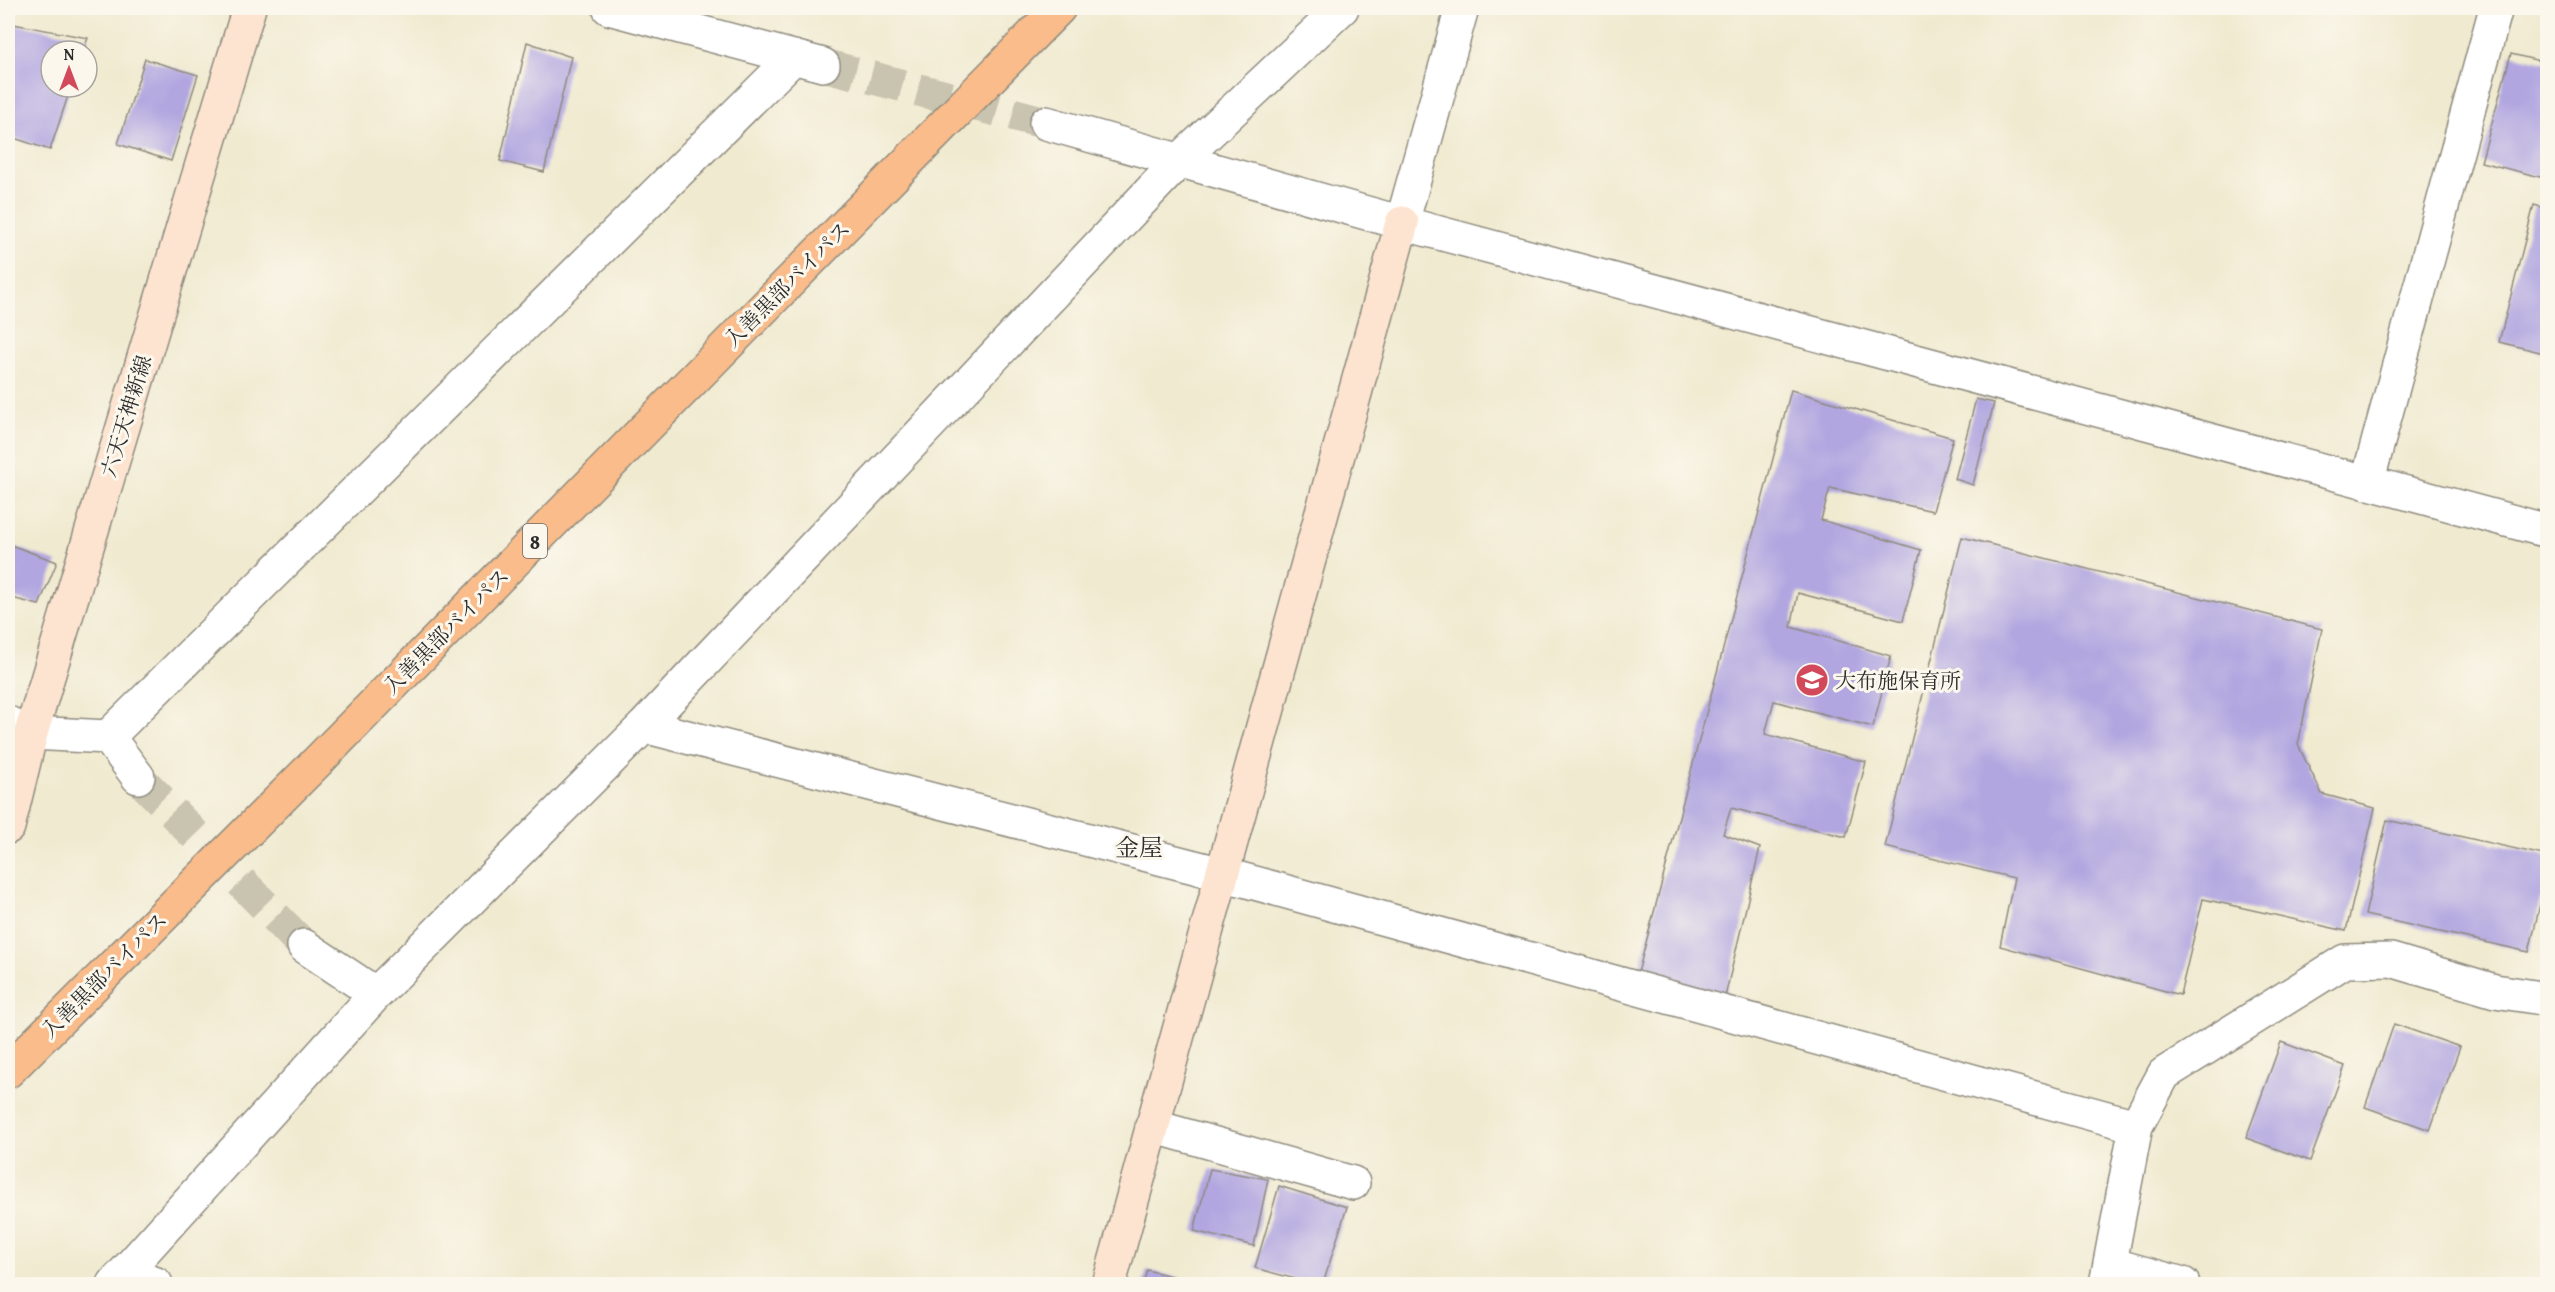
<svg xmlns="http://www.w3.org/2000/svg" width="2555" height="1292" font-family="'Gentium Book Plus','Noto Serif JP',serif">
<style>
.building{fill:#b1a6e0}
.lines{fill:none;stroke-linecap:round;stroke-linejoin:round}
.street-tunnel{stroke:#c9c4af;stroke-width:33;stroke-dasharray:33 16;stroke-linecap:butt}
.street-casing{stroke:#8e8a7e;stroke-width:36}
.secondary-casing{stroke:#8e8a7e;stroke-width:36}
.highway-casing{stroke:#8e8a7e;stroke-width:36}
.street{stroke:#fff;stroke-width:33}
.secondary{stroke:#fde4d0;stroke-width:33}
.highway{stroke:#f9bc8a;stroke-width:33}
.labels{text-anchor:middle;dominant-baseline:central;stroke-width:6;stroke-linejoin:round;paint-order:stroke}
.shield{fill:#fbf7ec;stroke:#696865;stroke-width:1.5}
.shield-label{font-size:20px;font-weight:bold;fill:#2b2b2b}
.street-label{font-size:21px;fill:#2b2b2b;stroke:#fbf7ec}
.poi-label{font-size:21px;fill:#2b2b2b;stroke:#fbf7ec;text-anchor:start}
.quarter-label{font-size:24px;fill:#2b2b2b;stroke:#fbf7ec}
</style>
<rect width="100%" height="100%" fill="#fbf7ec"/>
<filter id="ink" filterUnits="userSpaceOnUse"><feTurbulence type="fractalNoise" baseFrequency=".0167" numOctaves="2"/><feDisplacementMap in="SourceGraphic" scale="12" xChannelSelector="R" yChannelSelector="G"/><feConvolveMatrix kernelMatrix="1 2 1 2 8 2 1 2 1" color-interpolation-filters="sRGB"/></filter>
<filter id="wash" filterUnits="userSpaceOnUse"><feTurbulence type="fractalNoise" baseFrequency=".008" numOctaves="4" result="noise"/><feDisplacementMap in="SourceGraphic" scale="24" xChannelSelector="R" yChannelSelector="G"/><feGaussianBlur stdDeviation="1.35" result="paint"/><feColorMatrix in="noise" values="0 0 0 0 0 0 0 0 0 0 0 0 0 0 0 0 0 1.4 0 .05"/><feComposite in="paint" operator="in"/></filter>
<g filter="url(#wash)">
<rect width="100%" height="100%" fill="#f0ead0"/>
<g id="blocks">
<!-- building -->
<path class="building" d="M 8,23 L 88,38 L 83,51 L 51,51 L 51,87 L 71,87 L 50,150 L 8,136 Z
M 527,42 L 571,57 L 544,172 L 500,161 Z
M 2511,54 L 2548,63 L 2548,179 L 2481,162 Z
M 145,59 L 198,75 L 171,161 L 118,144 Z
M 2534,205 L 2548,209 L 2548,354 L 2499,342 Z
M 1791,390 L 1953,438 L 1933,511 L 1830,488 L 1821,520 L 1921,550 L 1903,621 L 1798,593 L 1791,627 L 1891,656 L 1873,727 L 1774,701 L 1765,734 L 1866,762 L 1846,837 L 1731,808 L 1723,834 L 1760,848 L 1725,997 L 1638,973 Z
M 1976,399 L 1994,403 L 1973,485 L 1955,479 Z
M 1962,537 L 2322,629 L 2298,745 L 2322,794 L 2375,808 L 2346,931 L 2203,899 L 2180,995 L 2000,946 L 2014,878 L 1885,847 Z
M 8,544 L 57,562 L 39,605 L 8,597 Z
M 2387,820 L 2548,856 L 2548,870 L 2529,952 L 2365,915 Z
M 2394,1024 L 2460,1047 L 2430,1130 L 2365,1107 Z
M 2281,1042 L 2345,1066 L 2310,1161 L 2246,1138 Z
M 1210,1169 L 1268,1179 L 1254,1246 L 1194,1231 Z
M 1279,1186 L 1347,1207 L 1323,1284 L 1314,1284 L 1255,1268 Z
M 1147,1270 L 1204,1284 L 1143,1284 Z"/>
</g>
</g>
<g filter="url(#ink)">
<use href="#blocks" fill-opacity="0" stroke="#8e8a7e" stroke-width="1.5"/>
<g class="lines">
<!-- street-tunnel -->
<path class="street-tunnel" d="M 823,65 L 1046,123
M 138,777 L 304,946"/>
<defs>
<path id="street" d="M 609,8 L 823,65
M 1046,123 L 1402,223 L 2548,531
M 1402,223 L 1462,8
M 2367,483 L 2496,8
M 8,723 L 31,733 L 108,737 L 138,777
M 644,726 L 1179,161 L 1342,8
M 108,737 L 794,57
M 304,946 L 376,994 L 644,726 L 1222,874 L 2136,1126
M 1152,1126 L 1353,1183
M 2110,1264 L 2183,1284
M 126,1273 L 156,1284
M 114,1284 L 376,994
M 2106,1284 L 2136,1126 L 2164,1074 L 2345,961 L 2391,960 L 2495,991 L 2548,999"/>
<path id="secondary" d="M 8,827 L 31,733 L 249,8
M 1109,1284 L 1402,223"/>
<path id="highway" d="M 8,1071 L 311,768 L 1059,8"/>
</defs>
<!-- street casing -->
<use href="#street" class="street-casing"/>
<!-- secondary casing -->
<use href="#secondary" class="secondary-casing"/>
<!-- highway casing -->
<use href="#highway" class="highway-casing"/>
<!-- street -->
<use href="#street" class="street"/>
<!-- secondary -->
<use href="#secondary" class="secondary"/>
<!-- highway -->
<use href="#highway" class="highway"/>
</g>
</g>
<!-- icons -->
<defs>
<symbol id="school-disc" viewBox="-11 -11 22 22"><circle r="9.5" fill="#d1495b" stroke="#fbf7ec"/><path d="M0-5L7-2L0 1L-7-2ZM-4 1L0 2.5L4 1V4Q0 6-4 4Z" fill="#fff"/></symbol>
</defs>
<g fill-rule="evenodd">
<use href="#school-disc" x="1793" y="661" width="38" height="38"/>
</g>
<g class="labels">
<!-- shield labels -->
<rect class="shield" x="523" y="524" width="24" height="34" rx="4.5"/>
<g class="shield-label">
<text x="535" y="541">8</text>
</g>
<!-- street labels -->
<g class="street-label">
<text transform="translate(787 284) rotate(-45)">入善黒部バイパス</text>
<text transform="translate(126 416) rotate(-73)">六天天神新線</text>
<text transform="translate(446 631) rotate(-45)">入善黒部バイパス</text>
<text transform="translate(104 975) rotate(-45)">入善黒部バイパス</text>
</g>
<!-- poi labels -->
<g class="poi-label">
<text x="1835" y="680">大布施保育所</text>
</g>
<!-- quarter labels -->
<g class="quarter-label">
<text x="1139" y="847">金屋</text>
</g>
</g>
<!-- margin -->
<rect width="2555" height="1292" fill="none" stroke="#fbf7ec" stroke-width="30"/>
<!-- north arrow -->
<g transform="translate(69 69)"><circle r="28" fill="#fbf7ec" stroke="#a8a59f" stroke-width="1.5"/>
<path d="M0-4.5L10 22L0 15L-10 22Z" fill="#d1495b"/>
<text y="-9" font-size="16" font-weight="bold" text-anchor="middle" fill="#2b2b2b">N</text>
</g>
</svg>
